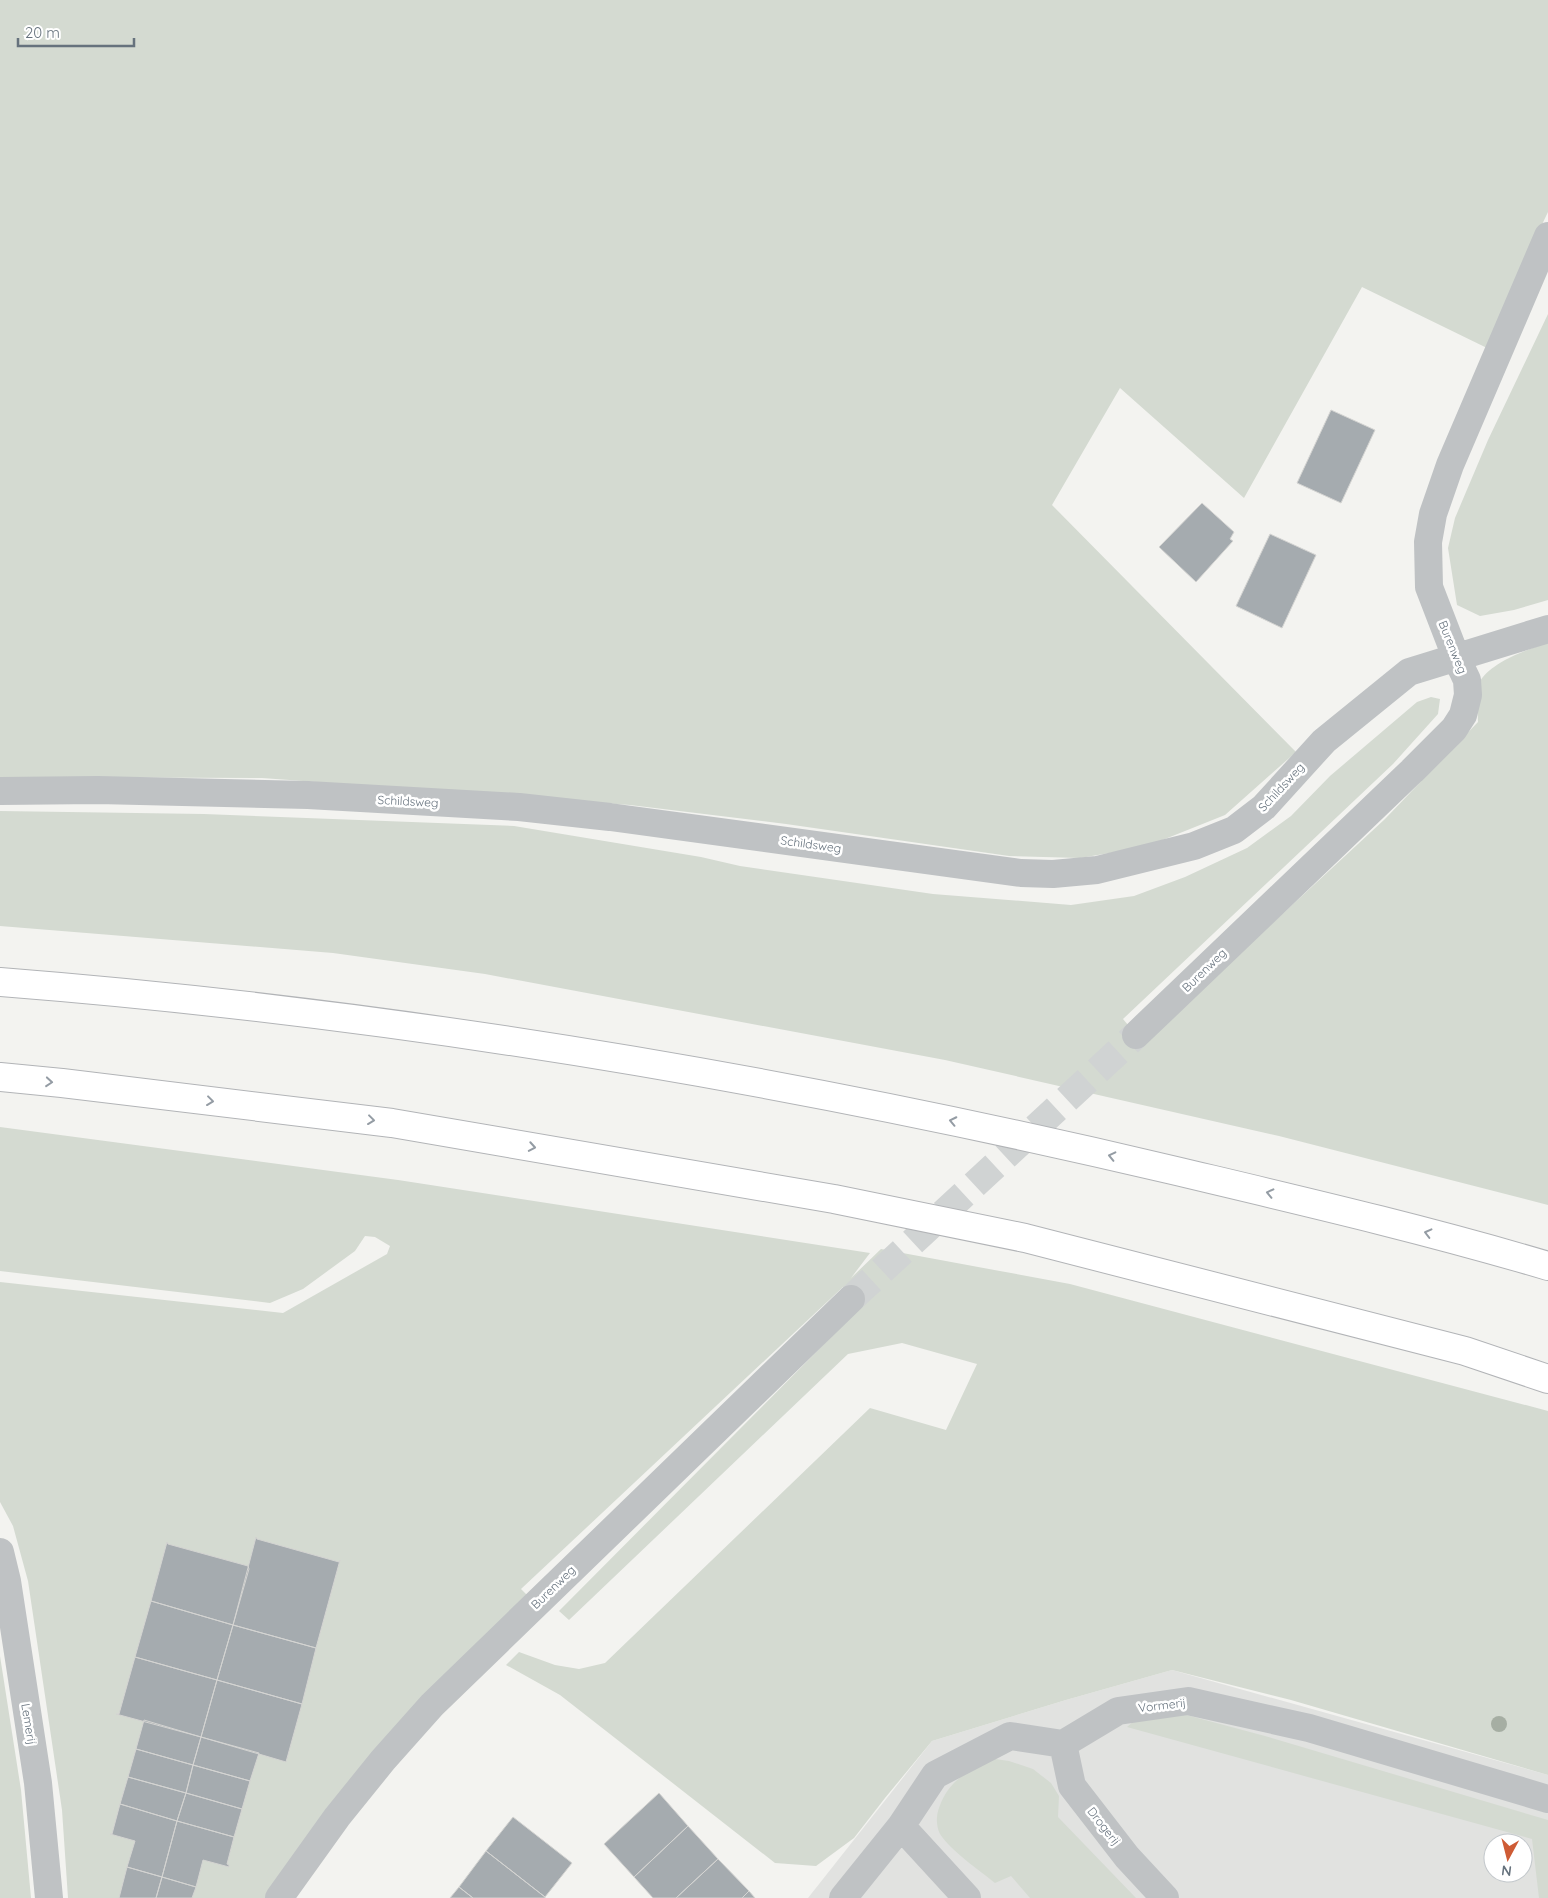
<svg xmlns="http://www.w3.org/2000/svg" width="1548" height="1898" font-family="Quicksand,sans-serif">
<style>
.built{fill:#e1e2e0;fill-rule:evenodd}
.green{fill:#d4dad1}
.building{fill:#a5abaf;stroke:#d4d4d2}
.lines{fill:none;stroke-linecap:round;stroke-linejoin:round}
.street-tunnel{stroke:#d0d3d3;stroke-width:28;stroke-dasharray:28 14;stroke-linecap:butt}
.highway-casing{stroke:#b2b4b7;stroke-width:30}
.street{stroke:#bfc2c4;stroke-width:28}
.highway{stroke:#fff;stroke-width:28}
.tree{fill:#a6aea3}
.oneway{stroke:#949ca4}
.labels{text-anchor:middle;dominant-baseline:central;stroke-width:5;stroke-linejoin:round;paint-order:stroke}
.street-label{font-size:12px;fill:#66727d;stroke:#fff}
</style>
<rect width="100%" height="100%" fill="#f3f3f0"/>
<!-- built -->
<path class="built" d="M 1172,1670 L 1548,1775 L 1548,1898 L 808,1898 L 932,1741 L 1066,1700 ZM 1493,1843 L 1523,1843 L 1523,1873 L 1493,1873 Z"/>
<!-- green -->
<path class="green" d="M 0,0 L 1548,0 L 1548,212 L 1522,266 L 1487,348 L 1362,287 L 1244,498 L 1120,388 L 1052,505 L 1296,752 L 1225,815 L 1145,847 L 1080,858 L 1009,856 L 786,824 L 630,805 L 468,793 L 262,778 L 0,777 Z
M 1548,314 L 1548,600 L 1514,610 L 1480,616 L 1457,605 L 1448,548 L 1455,518 L 1488,440 Z
M 1548,643 L 1548,1205 L 1279,1136 L 945,1060 L 485,974 L 333,953 L 0,926 L 0,811 L 204,814 L 514,826 L 701,857 L 740,866 L 933,894 L 1071,905 L 1134,896 L 1185,877 L 1247,848 L 1291,816 L 1330,776 L 1417,702 L 1431,697 L 1440,699 L 1438,714 L 1393,764 L 1123,1019 L 1143,1043 L 1385,819 L 1478,722 C 1478,713 1476,691 1479,683 C 1489,663 1527,649 1548,643 Z
M 0,1127 L 398,1180 L 870,1253 L 851,1278 L 881,1249 L 1070,1284 L 1548,1411 L 1548,1775 L 1291,1700 L 1172,1670 L 1066,1700 L 932,1741 L 885,1798 L 854,1838 L 816,1866 L 775,1863 L 560,1695 L 506,1665 L 519,1652 L 555,1665 L 579,1669 L 605,1663 L 870,1408 L 946,1430 L 977,1364 L 902,1343 L 848,1354 L 569,1620 L 559,1611 L 859,1309 L 843,1287 L 521,1589 L 527,1595 L 269,1898 L 68,1898 L 62,1810 L 28,1581 L 13,1526 L 0,1502 L 0,1282 L 283,1313 L 387,1254 L 390,1246 L 375,1237 L 365,1236 L 355,1251 L 303,1289 L 270,1303 L 0,1271 Z
M 0,1656 L 21,1790 L 31,1898 L 0,1898 Z
M 1179,1713 L 1265,1736 L 1548,1820 L 1548,1898 L 1539,1898 L 1532,1839 L 1127,1727 L 1134,1721 Z
M 995,1759 L 1009,1761 L 1033,1769 L 1051,1783 L 1059,1796 L 1058,1817 L 1136,1898 L 1030,1898 L 1011,1876 L 995,1883 C 979,1870 951,1851 940,1834 C 936,1826 936,1816 939,1808 C 949,1779 968,1771 995,1759 Z"/>
<!-- building -->
<path class="building" d="M 1331,410 L 1375,430 L 1341,503 L 1297,483 Z
M 1202,503 L 1234,532 L 1230,539 L 1233,541 L 1196,582 L 1159,547 Z
M 1270,534 L 1316,555 L 1282,628 L 1236,606 Z
M 256,1537 L 257,1539 L 339,1562 L 340,1560 L 316,1648 L 233,1625 Z
M 167,1542 L 168,1544 L 248,1566 L 249,1569 L 233,1625 L 151,1601 Z
M 151,1601 L 233,1625 L 217,1680 L 135,1657 Z
M 233,1625 L 316,1648 L 302,1704 L 217,1680 Z
M 135,1657 L 217,1680 L 201,1737 L 116,1714 L 119,1714 Z
M 217,1680 L 302,1704 L 286,1762 L 201,1737 Z
M 144,1720 L 201,1737 L 193,1765 L 136,1749 Z
M 201,1737 L 259,1753 L 250,1781 L 193,1765 Z
M 136,1749 L 193,1765 L 186,1793 L 128,1777 Z
M 193,1765 L 250,1781 L 242,1809 L 186,1793 Z
M 128,1777 L 186,1793 L 177,1821 L 120,1804 Z
M 186,1793 L 242,1809 L 234,1837 L 177,1821 Z
M 659,1793 L 688,1826 L 634,1877 L 604,1844 Z
M 120,1804 L 177,1821 L 162,1877 L 127,1867 L 135,1841 L 110,1834 L 112,1834 Z
M 513,1817 L 572,1863 L 545,1897 L 486,1851 Z
M 177,1821 L 234,1837 L 227,1864 L 229,1865 L 229,1867 L 203,1860 L 196,1887 L 162,1877 Z
M 688,1826 L 718,1859 L 676,1898 L 653,1898 L 634,1877 Z
M 486,1851 L 545,1897 L 545,1898 L 473,1898 L 459,1887 Z
M 718,1859 L 749,1891 L 742,1898 L 676,1898 Z
M 127,1867 L 162,1877 L 156,1898 L 119,1898 Z
M 162,1877 L 196,1887 L 192,1898 L 156,1898 Z
M 459,1887 L 473,1898 L 450,1898 Z
M 749,1891 L 755,1898 L 742,1898 Z"/>
<g class="lines">
<!-- street-tunnel -->
<path class="street-tunnel" d="M 851,1299 L 1136,1035"/>
<defs>
<path id="highway" d="M 0,982 C 395,1013 787,1079 1172,1170 C 1298,1200 1424,1229 1548,1266
M 0,1077 L 62,1083 L 392,1123 L 834,1199 L 1025,1238 L 1465,1351 L 1548,1379"/>
</defs>
<!-- highway casing -->
<use href="#highway" class="highway-casing"/>
<!-- street -->
<path class="street" d="M 0,791 L 98,790 L 308,795 L 519,807 L 610,817 L 1021,873 L 1053,874 L 1097,870 L 1194,846 L 1234,830 L 1264,807 L 1324,741 L 1409,672 L 1548,629
M 1136,1035 L 1412,771 L 1454,729 L 1463,715 L 1468,695 L 1467,680 L 1456,657 L 1429,587 L 1428,542 L 1433,514 L 1450,465 L 1548,236
M 0,1552 L 7,1581 L 38,1783 L 49,1898
M 1063,1744 L 1072,1786 L 1127,1857 L 1165,1898
M 901,1826 L 967,1898
M 279,1898 L 337,1817 L 383,1760 L 432,1705 L 851,1299
M 843,1898 L 901,1826 L 935,1775 L 1010,1736 L 1063,1744 L 1118,1711 L 1188,1701 L 1309,1728 L 1548,1799"/>
<!-- highway -->
<use href="#highway" class="highway"/>
</g>
<!-- trees -->
<circle class="tree" cx="1499" cy="1724" r="8"/>
<!-- one-way arrows -->
<defs><path id="oneway-chevron" d="M-2-3.5L2.5 0L-2 3.5" fill="none" stroke-width="1.6" stroke-linecap="round" stroke-linejoin="round" transform="scale(1.25)"/></defs>
<g class="oneway">
<use href="#oneway-chevron" transform="translate(49 1082) rotate(5)"/>
<use href="#oneway-chevron" transform="translate(210 1101) rotate(7)"/>
<use href="#oneway-chevron" transform="translate(371 1120) rotate(7)"/>
<use href="#oneway-chevron" transform="translate(953 1121) rotate(-168)"/>
<use href="#oneway-chevron" transform="translate(532 1147) rotate(10)"/>
<use href="#oneway-chevron" transform="translate(1112 1156) rotate(-167)"/>
<use href="#oneway-chevron" transform="translate(1270 1193) rotate(-167)"/>
<use href="#oneway-chevron" transform="translate(1428 1233) rotate(-166)"/>
</g>
<g class="labels">
<!-- street labels -->
<g class="street-label">
<text transform="translate(1453 647) rotate(68)">Burenweg</text>
<text transform="translate(1281 787) rotate(-47)">Schildsweg</text>
<text transform="translate(408 801) rotate(3)">Schildsweg</text>
<text transform="translate(811 844) rotate(8)">Schildsweg</text>
<text transform="translate(1204 970) rotate(-44)">Burenweg</text>
<text transform="translate(553 1587) rotate(-44)">Burenweg</text>
<text transform="translate(1162 1705) rotate(-7)">Vormerij</text>
<text transform="translate(29 1724) rotate(81)">Lemerij</text>
<text transform="translate(1104 1826) rotate(52)">Drogerij</text>
</g>
</g>
<!-- north arrow -->
<g transform="translate(1508 1858) rotate(187)"><circle r="24" fill="#ffffff" stroke="#c2c7cb"/>
<path d="M0-4L9 19L0 12L-9 19Z" fill="#ce5b35"/>
<text y="-8" font-size="14" font-weight="bold" text-anchor="middle" fill="#66727d">N</text>
</g>
<!-- scale -->
<path d="M18 38v8h116v-8" fill="none" stroke="#66727d" stroke-width="2.5"/>
<text x="25" y="38" font-size="15" fill="#66727d" stroke="#ffffff" stroke-width="4" paint-order="stroke">20 m</text>
</svg>
